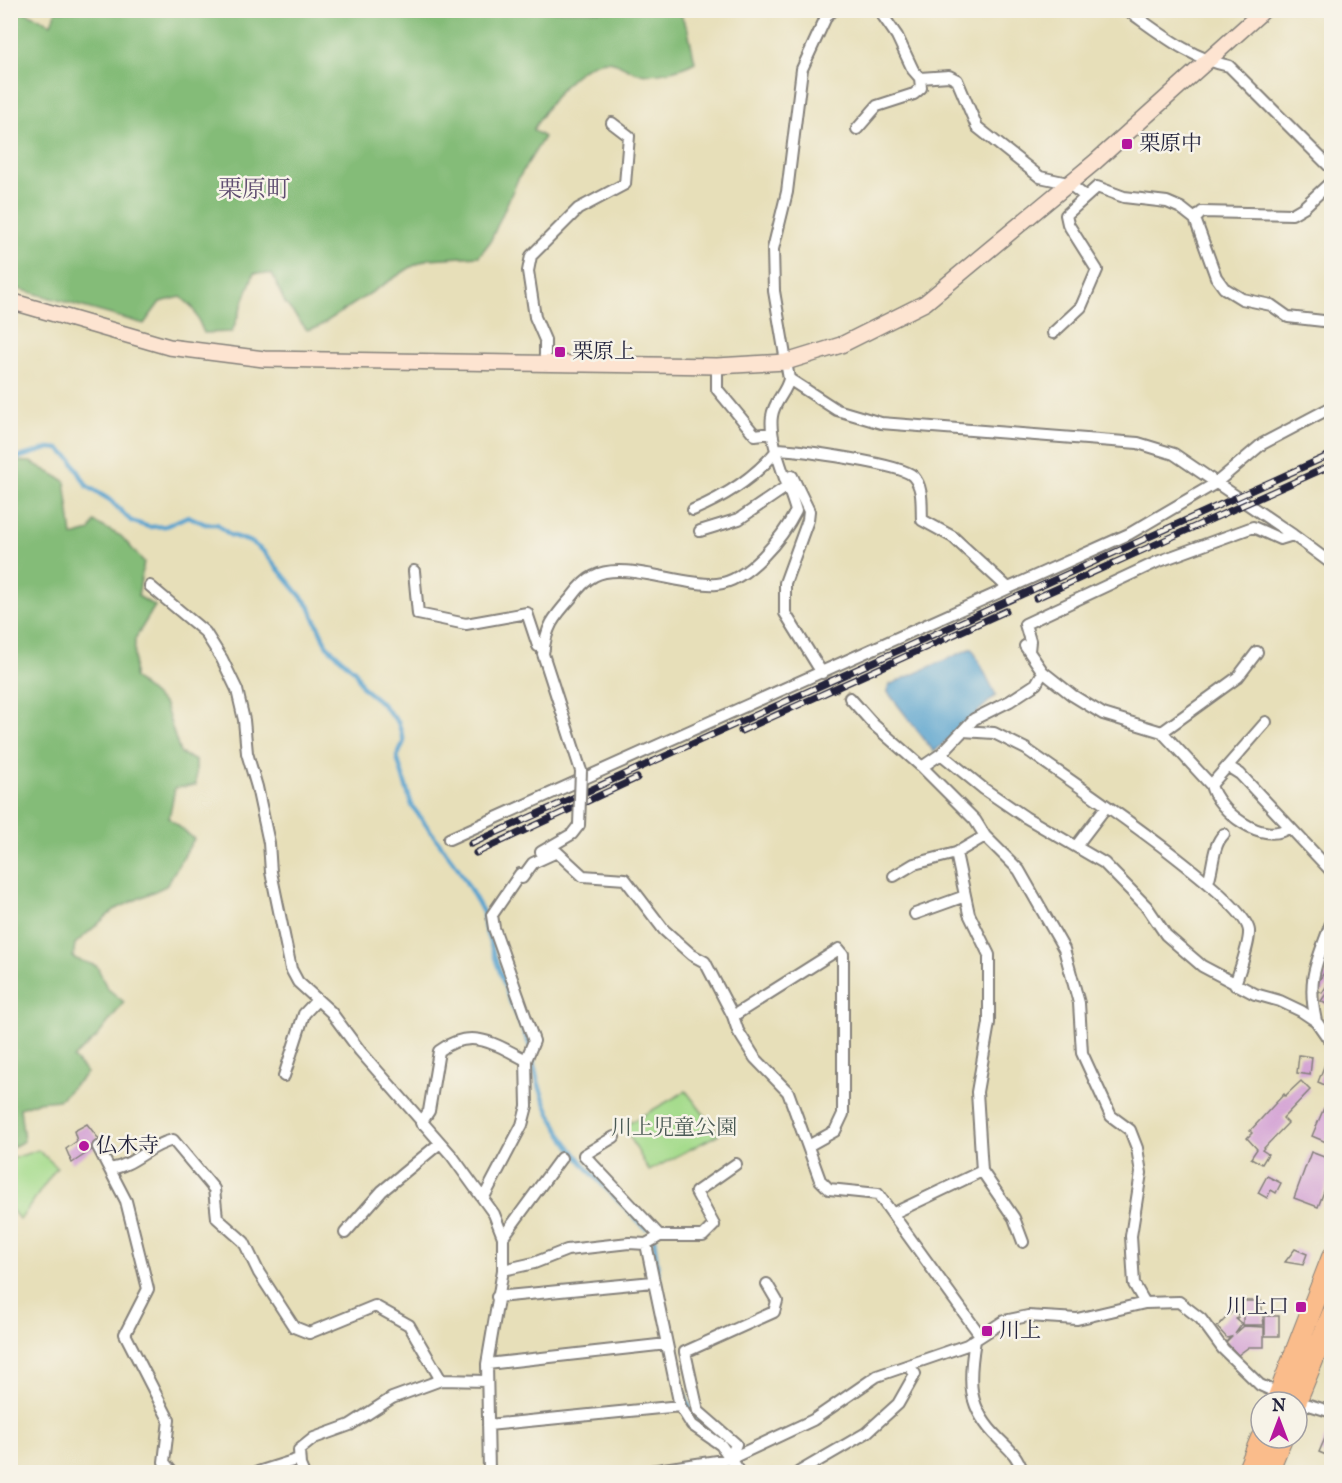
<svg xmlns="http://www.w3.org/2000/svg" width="1342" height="1483" font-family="'IM FELL English','Noto Serif JP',serif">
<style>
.green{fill:#a6dc8d;stroke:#647f64;stroke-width:1.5}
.forest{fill:#84bc78;stroke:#536f5a;stroke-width:1.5}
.water{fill:#56a2ce;stroke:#3c6284;stroke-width:1.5}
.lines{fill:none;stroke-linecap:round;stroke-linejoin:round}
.stream{stroke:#56a2ce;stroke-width:4.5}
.building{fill:#d3a1d4}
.street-tunnel{stroke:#c0b9a0;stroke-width:10;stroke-dasharray:10 5;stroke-linecap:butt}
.street-casing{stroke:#84807a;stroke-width:14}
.secondary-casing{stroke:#84807a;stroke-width:18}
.highway-casing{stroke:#84807a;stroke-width:22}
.street{stroke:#fff;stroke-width:10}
.secondary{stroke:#fde4d1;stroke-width:15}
.highway{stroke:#fabc8b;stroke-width:20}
.rail-casing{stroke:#22223b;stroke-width:7}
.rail{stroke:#f7f3e8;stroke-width:4.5;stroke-dasharray:14;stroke-linecap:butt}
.street-bridge-casing{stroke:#84807a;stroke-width:14;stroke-linecap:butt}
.street-bridge{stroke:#fff;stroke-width:10}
.poi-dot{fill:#b5179e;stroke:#f7f3e8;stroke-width:2}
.labels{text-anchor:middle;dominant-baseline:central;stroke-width:5;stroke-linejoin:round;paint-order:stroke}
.poi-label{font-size:21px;fill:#22223b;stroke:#f7f3e8;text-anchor:start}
.park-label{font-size:21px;fill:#4a5a54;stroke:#f7f3e8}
.quarter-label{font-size:24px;fill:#604e71;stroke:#f7f3e8}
</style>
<rect width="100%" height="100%" fill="#f7f3e8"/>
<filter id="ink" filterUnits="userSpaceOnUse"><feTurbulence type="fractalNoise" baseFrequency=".0167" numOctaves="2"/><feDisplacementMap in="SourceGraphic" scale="12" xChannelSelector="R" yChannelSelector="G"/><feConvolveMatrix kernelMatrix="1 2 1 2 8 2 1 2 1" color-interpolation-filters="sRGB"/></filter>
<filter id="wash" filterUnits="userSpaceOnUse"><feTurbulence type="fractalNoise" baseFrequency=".008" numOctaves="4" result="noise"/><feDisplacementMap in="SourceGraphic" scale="24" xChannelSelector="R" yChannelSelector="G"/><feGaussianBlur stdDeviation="1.35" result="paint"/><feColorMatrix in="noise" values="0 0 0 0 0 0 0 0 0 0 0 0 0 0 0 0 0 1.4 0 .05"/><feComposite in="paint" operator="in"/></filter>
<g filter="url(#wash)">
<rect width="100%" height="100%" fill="#e7dfb9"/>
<!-- green -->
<path class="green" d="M 686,1091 L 719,1134 L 649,1171 L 624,1126 Z
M 38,1150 L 57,1167 L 20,1220 L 11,1209 L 11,1159 Z"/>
<!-- forest -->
<path class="forest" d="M 56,11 L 679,11 L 688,30 L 695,62 C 681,70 655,76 638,73 C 628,71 618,61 608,61 C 576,61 546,107 533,130 L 544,137 L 518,179 L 490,242 L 479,256 L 428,259 L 411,267 L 318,327 L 307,330 L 285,303 L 272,274 L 254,273 L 232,332 L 204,333 L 193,308 L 181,297 L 160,302 L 144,324 L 11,287 L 11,11 L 23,11 L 51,24 Z
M 11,461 L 31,462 L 65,481 L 72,536 L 90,531 L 94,522 L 121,536 L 144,562 L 138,596 L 155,606 L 135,639 L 134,678 L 165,705 L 180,753 L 196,761 L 196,785 L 175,788 L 169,818 L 194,839 L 166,886 L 114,910 L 75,944 L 73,958 L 97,966 L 107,988 L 124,1002 L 97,1037 L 73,1058 L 87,1073 L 59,1100 L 37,1102 L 20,1108 L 24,1141 L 11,1148 Z"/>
<!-- water -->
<path class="water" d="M 972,648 L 996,695 L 934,752 L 887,691 L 889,685 Z"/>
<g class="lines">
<!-- stream -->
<path class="stream" d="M 10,460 L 50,448 L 59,449 L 71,459 L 87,486 L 110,500 L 131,521 L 149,527 L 166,526 L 188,516 L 205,524 L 217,524 L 230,535 L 251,542 L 264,552 L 309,606 L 327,646 L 355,671 L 363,688 L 378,700 L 398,722 L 404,741 L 397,757 L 412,806 L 458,868 L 483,912 L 485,928 L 509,998 L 530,1046
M 532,1054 C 543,1132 592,1175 646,1228
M 654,1239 L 660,1287
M 682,1389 L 692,1414 L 710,1431"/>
</g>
<g id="blocks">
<!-- building -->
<path class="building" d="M 1324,973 L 1332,978 L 1322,993 L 1314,988 Z
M 1332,985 L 1332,1008 L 1321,1001 Z
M 1299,1055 L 1312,1057 L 1310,1075 L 1297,1073 Z
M 1325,1064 L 1332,1068 L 1327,1086 L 1318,1082 Z
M 1301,1081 L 1310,1090 L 1283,1118 L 1288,1123 L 1262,1150 L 1268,1154 L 1262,1164 L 1251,1158 L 1257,1149 L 1247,1138 L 1252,1133 L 1250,1131 L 1284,1094 L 1285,1096 Z
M 1324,1108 L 1332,1111 L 1332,1129 L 1326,1142 L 1312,1136 Z
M 87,1124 L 102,1143 L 72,1163 L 66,1149 L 77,1141 L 74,1131 Z
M 1311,1152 L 1332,1160 L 1332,1171 L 1318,1207 L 1294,1198 Z
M 1267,1176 L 1281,1183 L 1276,1193 L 1271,1190 L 1267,1198 L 1258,1193 Z
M 1295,1249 L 1307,1254 L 1303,1265 L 1285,1262 Z
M 1243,1301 L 1261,1301 L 1264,1325 L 1243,1325 Z
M 1234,1310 L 1239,1316 L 1236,1319 L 1242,1324 L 1235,1334 L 1244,1326 L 1264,1327 L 1264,1347 L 1249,1347 L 1238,1355 L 1226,1342 L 1231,1337 L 1227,1338 L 1217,1327 Z
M 1265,1316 L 1279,1316 L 1279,1336 L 1265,1336 Z
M 1332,1422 L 1332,1446 L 1326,1455 L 1319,1452 Z"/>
</g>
</g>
<g filter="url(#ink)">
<use href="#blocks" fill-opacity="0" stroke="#84807a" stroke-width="1.5"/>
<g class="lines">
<!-- street-tunnel -->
<path class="street-tunnel" d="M 822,673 L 850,698"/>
<defs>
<path id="street" d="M 834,10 L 827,15 L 802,69 L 787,192 L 773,249 L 774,291 L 789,379 L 837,410 L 881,423 L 1138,443 L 1174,454 L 1293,535 L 1332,564
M 1127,10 C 1160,33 1189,58 1229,66 L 1332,169
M 920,78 L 949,76 L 957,80 L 977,127 L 1040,177 L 1068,183 L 1086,197
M 857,129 L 877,106 L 914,94 L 921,88 L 920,78 L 913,70 L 897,36 L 879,10
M 1195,219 L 1202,212 L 1292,214 L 1304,207 L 1332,181
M 1053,333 L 1081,307 L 1097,270 L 1068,224 L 1066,215 L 1097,187 L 1124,197 L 1167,202 L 1181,208 L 1195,219 L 1216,277 L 1224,288 L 1242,299 L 1271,305 L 1288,317 L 1332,322
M 545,363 L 545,340 L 535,317 L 528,271 L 531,256 L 578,209 L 625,184 L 629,136 L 612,123
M 717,366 L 717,389 L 755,435 L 772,433
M 789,478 L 792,476 L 809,511 L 808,520 L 785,583 L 785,613 L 822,673
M 693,510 C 726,496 755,478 778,449 C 799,450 901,464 913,476 C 924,488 921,506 922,520 L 953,537 L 1007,587
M 700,531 L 739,519 L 789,485
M 414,571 L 418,614 L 466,624 L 527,613 L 538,646 L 544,649
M 150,586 L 205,632 L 222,659 L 237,690 L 244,720 L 247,753 L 257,787 L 269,843 L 271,872 L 291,969 L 298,982 L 331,1012 L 360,1051 L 452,1156 L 494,1214 L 503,1237 L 503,1270 L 487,1364 L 489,1472
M 1025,646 L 1043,672 L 1072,695 L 1103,714 L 1162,732 L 1211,785 C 1217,810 1264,847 1289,827
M 1029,651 L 1030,641 L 1025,624 L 1157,562 L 1253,527 L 1280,539 L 1293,535
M 850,698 L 874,725 L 922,767 L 975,820 L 985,836 L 1019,870 L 1064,949 L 1079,1003 L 1082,1053 L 1111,1116 L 1130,1130 L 1137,1148 L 1141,1173 L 1131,1236 L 1134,1284 L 1145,1303
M 963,731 L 994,733 L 1026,749 C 1061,775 1246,897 1249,931 C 1250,944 1239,971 1235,985
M 1162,732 L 1238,677 L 1257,652
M 941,754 L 984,789 L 1025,817 L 1104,863 L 1147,907 L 1166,935 L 1202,966 L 1255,994 L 1280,1001 L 1301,1011 L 1316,1021 L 1332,1044
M 922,767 L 941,754 L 974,719 L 1010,701 L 1036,684 L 1043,672
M 1229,767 L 1240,774 L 1332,872
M 581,771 L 543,654 C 546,627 553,618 571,598 C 577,590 585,580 594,576 C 622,560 685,587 717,584 C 748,581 783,537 796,511 C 789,486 768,441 772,416 C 774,401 786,393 789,379
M 1211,785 L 1266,722
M 449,839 L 1129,534 L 1216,483 L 1262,444 L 1332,407
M 1077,845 L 1106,807
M 541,852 L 572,834 L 579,825
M 956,853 L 969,914 L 989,955 L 989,1023 L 977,1092 L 982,1171 L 1014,1218 L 1023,1242
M 894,876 L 914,864 L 956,853 L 985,836
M 518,877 L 522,878 L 533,863 L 557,852 L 583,876 L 625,879 L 664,930 L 692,955 L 705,962 L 733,1016 L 738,1031 L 755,1058 L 788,1092 L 820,1180 L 829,1189 L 878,1194 L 980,1335
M 1208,882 C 1214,866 1212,846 1224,834
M 915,914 L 965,896
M 733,1016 L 839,949 L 843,954 L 843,1114 L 835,1131 L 808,1146
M 1316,1021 C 1306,976 1318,961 1332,920
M 284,1076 L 304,1014 L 317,1000
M 421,1123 L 429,1111 L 439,1051 C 471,1027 495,1044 526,1060
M 614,1137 L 584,1155 L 660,1236
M 98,1147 L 126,1201 L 148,1289 L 125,1334 L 169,1420 L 164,1462 L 172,1472
M 110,1169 C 134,1166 149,1145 173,1140 L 214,1189 L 217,1218 L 244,1242 L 259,1273 L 294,1327 L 309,1333 L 375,1306 L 409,1325 L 441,1380
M 484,1197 L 522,1125 L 527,1106 L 526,1060 L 534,1041 L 494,928 L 492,915 L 520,874
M 894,1213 L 982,1171
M 345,1233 L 382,1191 L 440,1143
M 503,1237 L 561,1158
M 646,1244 L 680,1406 L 692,1425 L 721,1445 L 740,1472
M 503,1270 L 534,1263 L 567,1250 L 629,1243 L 646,1244 L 660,1236 L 703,1236 L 714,1225 L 696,1192 L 736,1164
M 497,1297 L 653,1282
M 975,1340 C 968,1382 967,1408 999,1439 C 1012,1452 1016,1454 1023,1472
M 487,1364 L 667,1344
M 488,1425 L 680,1406
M 730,1459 L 736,1444 L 698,1411 L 685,1352 L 774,1312 L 777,1301 L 767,1284
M 258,1472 L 299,1459
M 303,1472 L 300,1465 L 299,1450 L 314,1438 L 350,1425 L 392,1398 L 441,1380 L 487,1381
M 644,1472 L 730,1459 L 813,1420 L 877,1376 L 967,1345 L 1004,1321 L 1028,1316 L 1077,1319 L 1145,1303 L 1179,1302 L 1201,1319 L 1223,1349 L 1260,1385 L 1296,1401 L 1332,1412
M 799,1472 L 866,1433 L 898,1404 L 915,1374 L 910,1367"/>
<path id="secondary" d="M 10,301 L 169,347 L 264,359 L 717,366 L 786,362 L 841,345 L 925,303 L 1095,162 L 1264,10"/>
<path id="highway" d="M 1276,1402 L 1332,1257
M 1296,1402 L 1332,1314
M 1247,1472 L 1261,1438
M 1268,1472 L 1282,1438"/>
</defs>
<!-- street casing -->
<use href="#street" class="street-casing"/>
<!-- secondary casing -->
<use href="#secondary" class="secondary-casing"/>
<!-- highway casing -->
<use href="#highway" class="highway-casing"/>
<!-- street -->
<use href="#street" class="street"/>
<!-- secondary -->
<use href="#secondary" class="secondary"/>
<!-- highway -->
<use href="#highway" class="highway"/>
<defs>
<path id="rail" d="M 1036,598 L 1332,465
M 741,731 L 1006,611
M 471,844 L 1332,454
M 476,853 L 637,778"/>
</defs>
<!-- rail casing -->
<use href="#rail" class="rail-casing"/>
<!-- rail -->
<use href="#rail" class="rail"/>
<defs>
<path id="street-bridge" d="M 579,825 L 581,771"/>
</defs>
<!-- street-bridge casing -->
<use href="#street-bridge" class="street-bridge-casing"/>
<!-- street-bridge -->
<use href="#street-bridge" class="street-bridge"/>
</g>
</g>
<!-- markers -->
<g class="poi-dot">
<rect x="1121" y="138" width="12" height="12" rx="3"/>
<rect x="554" y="346" width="12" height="12" rx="3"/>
<circle cx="84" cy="1146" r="6"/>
<rect x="1295" y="1301" width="12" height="12" rx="3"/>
<rect x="981" y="1325" width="12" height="12" rx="3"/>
</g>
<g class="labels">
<!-- poi labels -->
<g class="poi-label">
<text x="1139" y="144">栗原中</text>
<text x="572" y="352">栗原上</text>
<text x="96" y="1146">仏木寺</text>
<text x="1289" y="1307" text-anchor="end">川上口</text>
<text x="999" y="1331">川上</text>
</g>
<!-- park labels -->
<g class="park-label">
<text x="674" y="1128">川上児童公園</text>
</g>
<!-- quarter labels -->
<g class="quarter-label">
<text x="254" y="190">栗原町</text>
</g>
</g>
<!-- margin -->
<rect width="1342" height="1483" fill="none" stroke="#f7f3e8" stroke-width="36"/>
<!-- north arrow -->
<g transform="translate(1279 1420)"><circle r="28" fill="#f7f3e8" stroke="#a29fa3" stroke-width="1.5"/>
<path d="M0-4.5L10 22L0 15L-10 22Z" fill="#b5179e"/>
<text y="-9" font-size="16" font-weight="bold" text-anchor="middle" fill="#22223b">N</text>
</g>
</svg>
